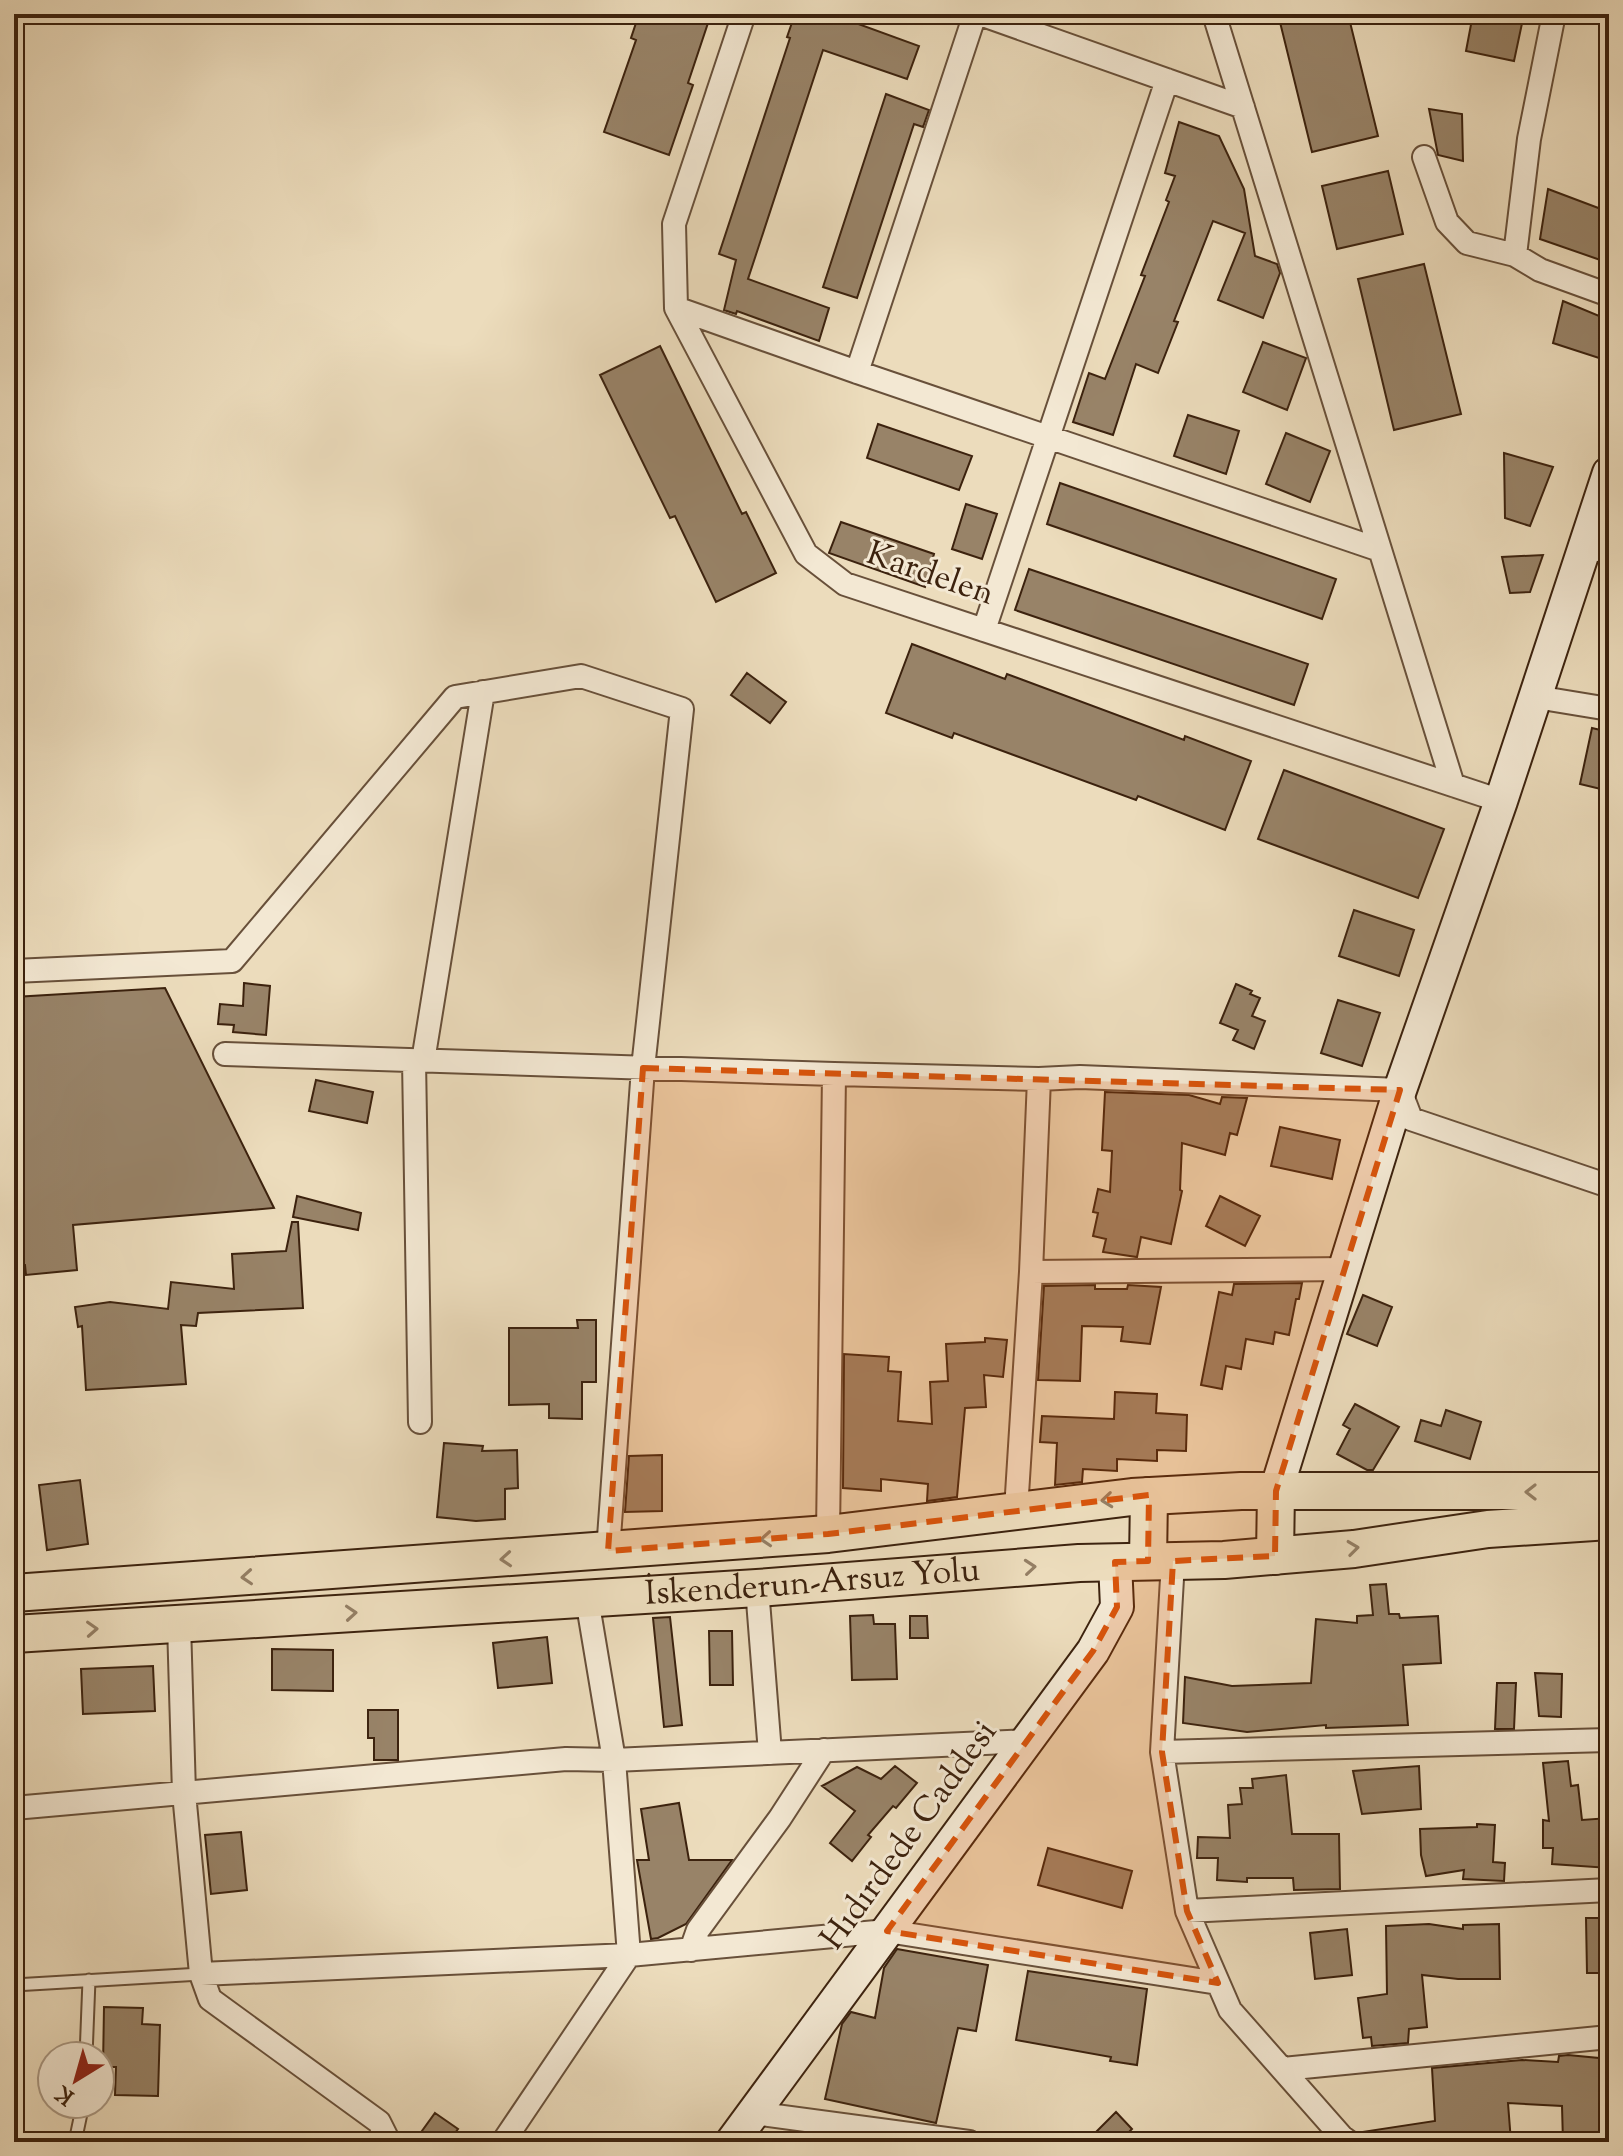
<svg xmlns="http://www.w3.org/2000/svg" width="1623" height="2156" font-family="'Sorts Mill Goudy',serif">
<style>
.building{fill:#988368;stroke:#3c220e;stroke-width:2}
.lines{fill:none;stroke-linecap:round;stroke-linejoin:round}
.lane-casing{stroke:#68503a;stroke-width:15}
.street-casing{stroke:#68503a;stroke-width:26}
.secondary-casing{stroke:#3c220e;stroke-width:36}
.primary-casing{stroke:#3c220e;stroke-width:40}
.lane{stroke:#f3e8d3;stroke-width:11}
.street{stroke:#f3e8d3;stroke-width:22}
.secondary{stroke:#f3e8d3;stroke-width:32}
.primary{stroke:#ecdcbc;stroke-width:36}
.oneway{stroke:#947f65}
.marked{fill:#d7540c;fill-opacity:0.2;stroke:#d7540c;stroke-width:6;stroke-dasharray:16 10;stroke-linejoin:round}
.labels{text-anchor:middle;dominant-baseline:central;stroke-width:6;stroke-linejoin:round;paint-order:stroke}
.street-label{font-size:34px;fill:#3c220e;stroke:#f3e8d3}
</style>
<rect width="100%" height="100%" fill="#ecdcbc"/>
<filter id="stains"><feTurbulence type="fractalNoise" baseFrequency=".0025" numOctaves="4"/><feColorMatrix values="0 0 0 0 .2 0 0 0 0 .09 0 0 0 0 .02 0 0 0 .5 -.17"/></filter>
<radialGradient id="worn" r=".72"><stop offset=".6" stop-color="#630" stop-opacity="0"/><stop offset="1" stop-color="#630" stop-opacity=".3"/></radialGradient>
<!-- building -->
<path class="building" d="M 639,14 L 711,14 L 688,83 L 693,85 L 669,155 L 604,132 L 636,40 L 631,38 Z
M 795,14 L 831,14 L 919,46 L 907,79 L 823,50 L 748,279 L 829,308 L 819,341 L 737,311 L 736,314 L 724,310 L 736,260 L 719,254 L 790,38 L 787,37 Z
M 1278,14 L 1348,14 L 1378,136 L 1312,152 Z
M 1473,14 L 1524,14 L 1514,61 L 1466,51 Z
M 886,94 L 929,110 L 923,127 L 914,124 L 857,298 L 823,287 Z
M 1429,109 L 1462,114 L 1463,161 L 1438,155 Z
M 1179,122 L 1219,136 L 1244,189 L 1255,256 L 1277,264 L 1280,273 L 1263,318 L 1218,300 L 1245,233 L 1213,221 L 1174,321 L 1178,322 L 1158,373 L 1136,364 L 1113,435 L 1073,422 L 1089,373 L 1105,379 L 1145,276 L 1141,275 L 1169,202 L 1166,200 L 1175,176 L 1165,173 Z
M 1388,171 L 1403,234 L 1337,249 L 1322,186 Z
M 1548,189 L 1609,212 L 1609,263 L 1540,239 Z
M 1424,264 L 1461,414 L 1394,430 L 1358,279 Z
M 1563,301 L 1609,320 L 1599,358 L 1553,343 Z
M 1263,342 L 1306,358 L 1287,410 L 1243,392 Z
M 660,346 L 742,514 L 746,512 L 776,573 L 716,602 L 675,516 L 670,518 L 600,375 Z
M 1188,415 L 1239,431 L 1226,474 L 1174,456 Z
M 878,424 L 972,456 L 959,490 L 867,458 Z
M 1286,433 L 1330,451 L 1310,502 L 1266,484 Z
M 1504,453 L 1553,467 L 1530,526 L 1505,518 Z
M 1060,483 L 1336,579 L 1322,619 L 1047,524 Z
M 966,504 L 997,514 L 982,559 L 952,549 Z
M 841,522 L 934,554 L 925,587 L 829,553 Z
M 1543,555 L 1530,592 L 1510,593 L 1502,557 Z
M 1029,569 L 1308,664 L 1294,705 L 1015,610 Z
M 912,644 L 1005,679 L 1007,674 L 1184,740 L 1185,736 L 1251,761 L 1225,830 L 1138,796 L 1136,800 L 954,733 L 952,738 L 886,713 Z
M 747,673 L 786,702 L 770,723 L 731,695 Z
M 1592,728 L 1609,732 L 1609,791 L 1580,784 Z
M 1284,770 L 1444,829 L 1418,898 L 1258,839 Z
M 1354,910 L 1414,930 L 1399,976 L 1339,956 Z
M 244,983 L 270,986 L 266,1035 L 233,1032 L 234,1025 L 218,1024 L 220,1004 L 243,1006 Z
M 1236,984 L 1252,991 L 1250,994 L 1260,998 L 1252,1016 L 1265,1021 L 1254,1049 L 1233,1040 L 1238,1030 L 1220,1023 Z
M 165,988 L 274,1208 L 73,1225 L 77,1270 L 26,1275 L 25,1265 L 14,1266 L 14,997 Z
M 1338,1000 L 1380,1013 L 1362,1066 L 1321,1053 Z
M 316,1080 L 373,1092 L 367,1123 L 309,1111 Z
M 1105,1092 L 1189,1095 L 1220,1104 L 1222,1097 L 1247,1098 L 1237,1135 L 1230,1133 L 1225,1155 L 1182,1143 L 1180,1190 L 1182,1191 L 1171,1244 L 1141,1237 L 1137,1257 L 1103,1252 L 1106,1239 L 1093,1236 L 1098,1213 L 1093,1212 L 1098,1189 L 1110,1192 L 1112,1151 L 1102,1150 Z
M 1280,1127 L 1340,1140 L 1332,1179 L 1271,1166 Z
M 297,1196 L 361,1213 L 358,1230 L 293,1217 Z
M 1220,1196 L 1260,1216 L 1245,1246 L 1206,1226 Z
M 292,1222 L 298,1222 L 303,1308 L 198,1313 L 196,1326 L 181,1325 L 186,1384 L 86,1390 L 82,1326 L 78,1327 L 75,1307 L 110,1302 L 168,1309 L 171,1282 L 234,1289 L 232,1254 L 286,1251 Z
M 1302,1283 L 1299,1299 L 1296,1299 L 1289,1335 L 1275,1332 L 1273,1344 L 1246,1339 L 1241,1369 L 1226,1366 L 1222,1389 L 1201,1385 L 1219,1292 L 1232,1295 L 1234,1284 Z
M 1095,1285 L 1095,1289 L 1127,1289 L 1128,1285 L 1161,1287 L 1150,1344 L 1121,1341 L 1123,1327 L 1082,1326 L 1080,1381 L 1038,1380 L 1044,1286 Z
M 1363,1295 L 1392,1307 L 1377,1346 L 1347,1334 Z
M 577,1320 L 596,1320 L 596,1382 L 582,1382 L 582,1419 L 549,1418 L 549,1404 L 509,1405 L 509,1328 L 578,1328 Z
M 985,1338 L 1007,1340 L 1003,1377 L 984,1375 L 986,1407 L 965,1408 L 957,1497 L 927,1501 L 928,1484 L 881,1479 L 881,1491 L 843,1488 L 844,1354 L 889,1357 L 888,1371 L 901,1372 L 898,1421 L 932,1424 L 930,1382 L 948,1381 L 946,1344 L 985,1342 Z
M 1115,1392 L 1157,1394 L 1156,1413 L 1187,1415 L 1186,1451 L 1157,1450 L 1157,1461 L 1117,1459 L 1117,1471 L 1083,1469 L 1082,1482 L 1055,1485 L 1057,1443 L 1040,1442 L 1042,1416 L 1114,1419 Z
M 1355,1404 L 1399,1427 L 1373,1470 L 1367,1470 L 1337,1454 L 1350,1429 L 1343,1425 Z
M 1446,1410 L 1481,1422 L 1470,1459 L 1415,1441 L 1421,1420 L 1441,1426 Z
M 444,1443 L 483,1446 L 482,1451 L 517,1450 L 518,1488 L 505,1489 L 505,1519 L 476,1521 L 437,1517 Z
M 662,1455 L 662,1511 L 625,1512 L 629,1456 Z
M 80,1480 L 88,1544 L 47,1550 L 39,1485 Z
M 1386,1584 L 1389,1614 L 1399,1614 L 1400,1618 L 1438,1616 L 1441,1663 L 1403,1665 L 1408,1725 L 1326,1728 L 1326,1725 L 1247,1732 L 1183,1723 L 1185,1677 L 1232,1686 L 1311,1683 L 1316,1619 L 1357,1623 L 1357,1616 L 1373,1615 L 1370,1585 Z
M 873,1615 L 874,1624 L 895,1624 L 897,1679 L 852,1680 L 850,1616 Z
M 910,1616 L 927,1616 L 928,1638 L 910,1638 Z
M 670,1617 L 682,1725 L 664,1727 L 653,1618 Z
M 709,1631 L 732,1631 L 733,1685 L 710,1685 Z
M 547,1637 L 552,1683 L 498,1688 L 493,1643 Z
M 272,1649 L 333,1650 L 333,1691 L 272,1690 Z
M 153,1666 L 155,1711 L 83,1714 L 81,1669 Z
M 1535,1673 L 1562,1674 L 1561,1717 L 1539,1716 Z
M 1497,1683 L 1516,1683 L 1514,1729 L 1495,1729 Z
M 368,1710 L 398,1710 L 398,1760 L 374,1760 L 374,1738 L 368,1738 Z
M 1568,1761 L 1571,1786 L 1578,1785 L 1582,1820 L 1609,1818 L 1609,1868 L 1552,1864 L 1553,1848 L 1543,1848 L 1543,1820 L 1549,1821 L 1543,1763 Z
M 895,1766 L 917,1783 L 896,1808 L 893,1806 L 868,1835 L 871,1837 L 852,1861 L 830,1843 L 855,1811 L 822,1786 L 857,1767 L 881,1779 Z
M 1419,1766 L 1421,1809 L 1362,1814 L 1353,1771 Z
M 1286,1775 L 1292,1834 L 1339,1834 L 1340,1889 L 1294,1890 L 1293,1878 L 1247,1878 L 1247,1882 L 1217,1880 L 1218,1858 L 1197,1858 L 1198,1837 L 1230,1838 L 1228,1805 L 1242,1804 L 1240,1788 L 1253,1788 L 1252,1779 Z
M 679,1803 L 689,1860 L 732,1860 L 686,1924 L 658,1938 L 651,1939 L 637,1860 L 649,1860 L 641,1809 Z
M 1477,1824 L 1495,1825 L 1493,1862 L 1505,1863 L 1504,1881 L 1463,1879 L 1464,1870 L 1426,1876 L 1421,1855 L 1420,1829 L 1477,1827 Z
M 241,1832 L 247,1890 L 211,1894 L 205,1835 Z
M 1048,1848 L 1132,1871 L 1122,1908 L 1038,1885 Z
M 1586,1918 L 1609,1918 L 1609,1973 L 1587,1973 Z
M 1429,1924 L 1463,1929 L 1463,1925 L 1499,1924 L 1500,1979 L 1458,1979 L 1422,1975 L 1427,2027 L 1409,2029 L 1408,2043 L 1372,2046 L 1371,2037 L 1363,2038 L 1358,1998 L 1387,1994 L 1386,1926 Z
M 1347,1929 L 1352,1975 L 1315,1979 L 1310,1933 Z
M 897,1949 L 988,1965 L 976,2031 L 958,2028 L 936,2123 L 825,2099 L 842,2024 L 851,2012 L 875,2018 L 884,1968 Z
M 1028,1971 L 1147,1989 L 1137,2065 L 1110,2061 L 1111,2057 L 1016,2040 Z
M 104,2007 L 143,2008 L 142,2024 L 160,2025 L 158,2096 L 115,2095 L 116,2067 L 103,2067 Z
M 1568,2055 L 1609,2059 L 1609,2142 L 1563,2142 L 1562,2106 L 1508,2103 L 1511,2142 L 1363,2142 L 1362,2132 L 1435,2121 L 1432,2068 L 1522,2060 L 1558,2062 L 1559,2056 Z
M 1116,2112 L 1132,2129 L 1119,2142 L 1086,2142 Z
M 435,2113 L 458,2129 L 448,2142 L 414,2142 Z"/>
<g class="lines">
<defs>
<path id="lane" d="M 14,1985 L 201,1974
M 86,2056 L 89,1980
M 75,2142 L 83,2104"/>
<path id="street" d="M 744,14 L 674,224 L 676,308 L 806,554 L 845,584 L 1501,801
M 980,14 L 1243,107
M 1214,14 L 1453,785
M 1424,157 L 1447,222 L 1467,243 L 1515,255 L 1540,270 L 1609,295
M 1515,255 L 1529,139 L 1554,14
M 676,308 L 857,372 L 1380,550
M 857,372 L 975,14
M 1584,547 L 1609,552
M 984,630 L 1167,80
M 1536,697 L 1609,709
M 14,971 L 232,961 L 455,697 L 581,676 L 682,709 L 643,1068 L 608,1551
M 225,1054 L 834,1074 L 1039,1079 L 1080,1077 L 1400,1090 L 1411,1119 L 1609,1186
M 414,1060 L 420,1422
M 423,1061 L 483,692
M 1031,1272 L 1346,1269
M 1016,1510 L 1031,1272 L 1039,1079
M 828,1534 L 834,1074
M 1173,1561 L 1162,1752 L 1187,1911 L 1230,2010 L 1342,2137 L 1349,2142
M 757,1588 L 770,1753
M 179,1624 L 184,1793 L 201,1974 L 210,1999 L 379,2122 L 389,2142
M 1162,1752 L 1609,1740
M 14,1808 L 566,1759 L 614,1760 L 1028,1741
M 1187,1911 L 1609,1890
M 691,1950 L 698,1930 L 780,1818 L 824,1750
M 201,1974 L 629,1955 L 614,1760 L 587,1599
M 1283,2069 L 1609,2037
M 753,2113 L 969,2142
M 503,2142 L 629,1955 L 887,1931 L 1218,1983"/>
<path id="secondary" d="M 1276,1491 L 1400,1090 L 1501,801 L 1609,473
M 732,2142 L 1093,1651 L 1117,1607 L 1115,1562"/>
<g id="primary">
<path d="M 1275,1556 L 1276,1491"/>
<path d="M 1148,1561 L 1149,1496"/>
<path d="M 14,1593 L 828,1534 L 1132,1497 L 1241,1491 L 1609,1491"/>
<path id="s1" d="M 14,1634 L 757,1588 L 1079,1563 L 1224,1560 L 1354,1549 L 1488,1529 L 1609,1521"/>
</g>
</defs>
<!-- lane casing -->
<use href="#lane" class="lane-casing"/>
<!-- street casing -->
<use href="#street" class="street-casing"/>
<!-- secondary casing -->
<use href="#secondary" class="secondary-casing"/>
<!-- primary casing -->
<use href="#primary" class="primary-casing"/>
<!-- lane -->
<use href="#lane" class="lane"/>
<!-- street -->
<use href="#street" class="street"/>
<!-- secondary -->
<use href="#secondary" class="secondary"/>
<!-- primary -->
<use href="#primary" class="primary"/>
</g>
<!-- one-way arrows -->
<defs><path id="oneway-chevron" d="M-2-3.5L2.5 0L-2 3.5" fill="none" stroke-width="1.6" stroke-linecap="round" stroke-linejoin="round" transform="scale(2)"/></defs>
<g class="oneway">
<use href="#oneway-chevron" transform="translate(1531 1492) rotate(-180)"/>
<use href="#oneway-chevron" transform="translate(1107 1500) rotate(174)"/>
<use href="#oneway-chevron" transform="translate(766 1539) rotate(176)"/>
<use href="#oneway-chevron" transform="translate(1353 1548) rotate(-7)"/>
<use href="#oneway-chevron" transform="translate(506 1559) rotate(176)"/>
<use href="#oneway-chevron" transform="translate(1030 1567) rotate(-5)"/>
<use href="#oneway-chevron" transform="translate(247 1577) rotate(176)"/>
<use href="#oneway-chevron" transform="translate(351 1613) rotate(-4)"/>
<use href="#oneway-chevron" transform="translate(92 1629) rotate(-3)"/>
</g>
<!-- marked area -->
<path class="marked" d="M 643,1068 L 1400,1090 L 1276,1491 L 1275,1556 L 1173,1561 L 1162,1752 L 1187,1911 L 1218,1983 L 887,1931 L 1093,1651 L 1117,1607 L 1115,1562 L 1148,1561 L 1149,1495 L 828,1534 L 608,1551 Z"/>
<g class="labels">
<!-- street labels -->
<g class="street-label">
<text transform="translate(930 575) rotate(19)">Kardelen</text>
<text stroke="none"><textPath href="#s1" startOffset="800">İskenderun-Arsuz Yolu</textPath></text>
<text transform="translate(910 1836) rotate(-54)">Hıdırdede Caddesi</text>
</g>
</g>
<!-- margin -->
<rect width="1623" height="2156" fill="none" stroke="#ecdcbc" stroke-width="48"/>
<rect x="16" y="16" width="1591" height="2124" fill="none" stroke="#3c220e" stroke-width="4"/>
<rect x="24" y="24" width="1575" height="2108" fill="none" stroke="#3c220e" stroke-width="2"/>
<!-- north arrow -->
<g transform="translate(76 2080) rotate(217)"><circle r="38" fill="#f3e8d3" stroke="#aa9984" stroke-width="2"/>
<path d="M0-6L14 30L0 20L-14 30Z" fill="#8f2418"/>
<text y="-12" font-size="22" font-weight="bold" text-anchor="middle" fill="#3c220e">K</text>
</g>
<rect width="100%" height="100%" filter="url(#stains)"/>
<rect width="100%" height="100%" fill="url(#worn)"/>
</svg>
